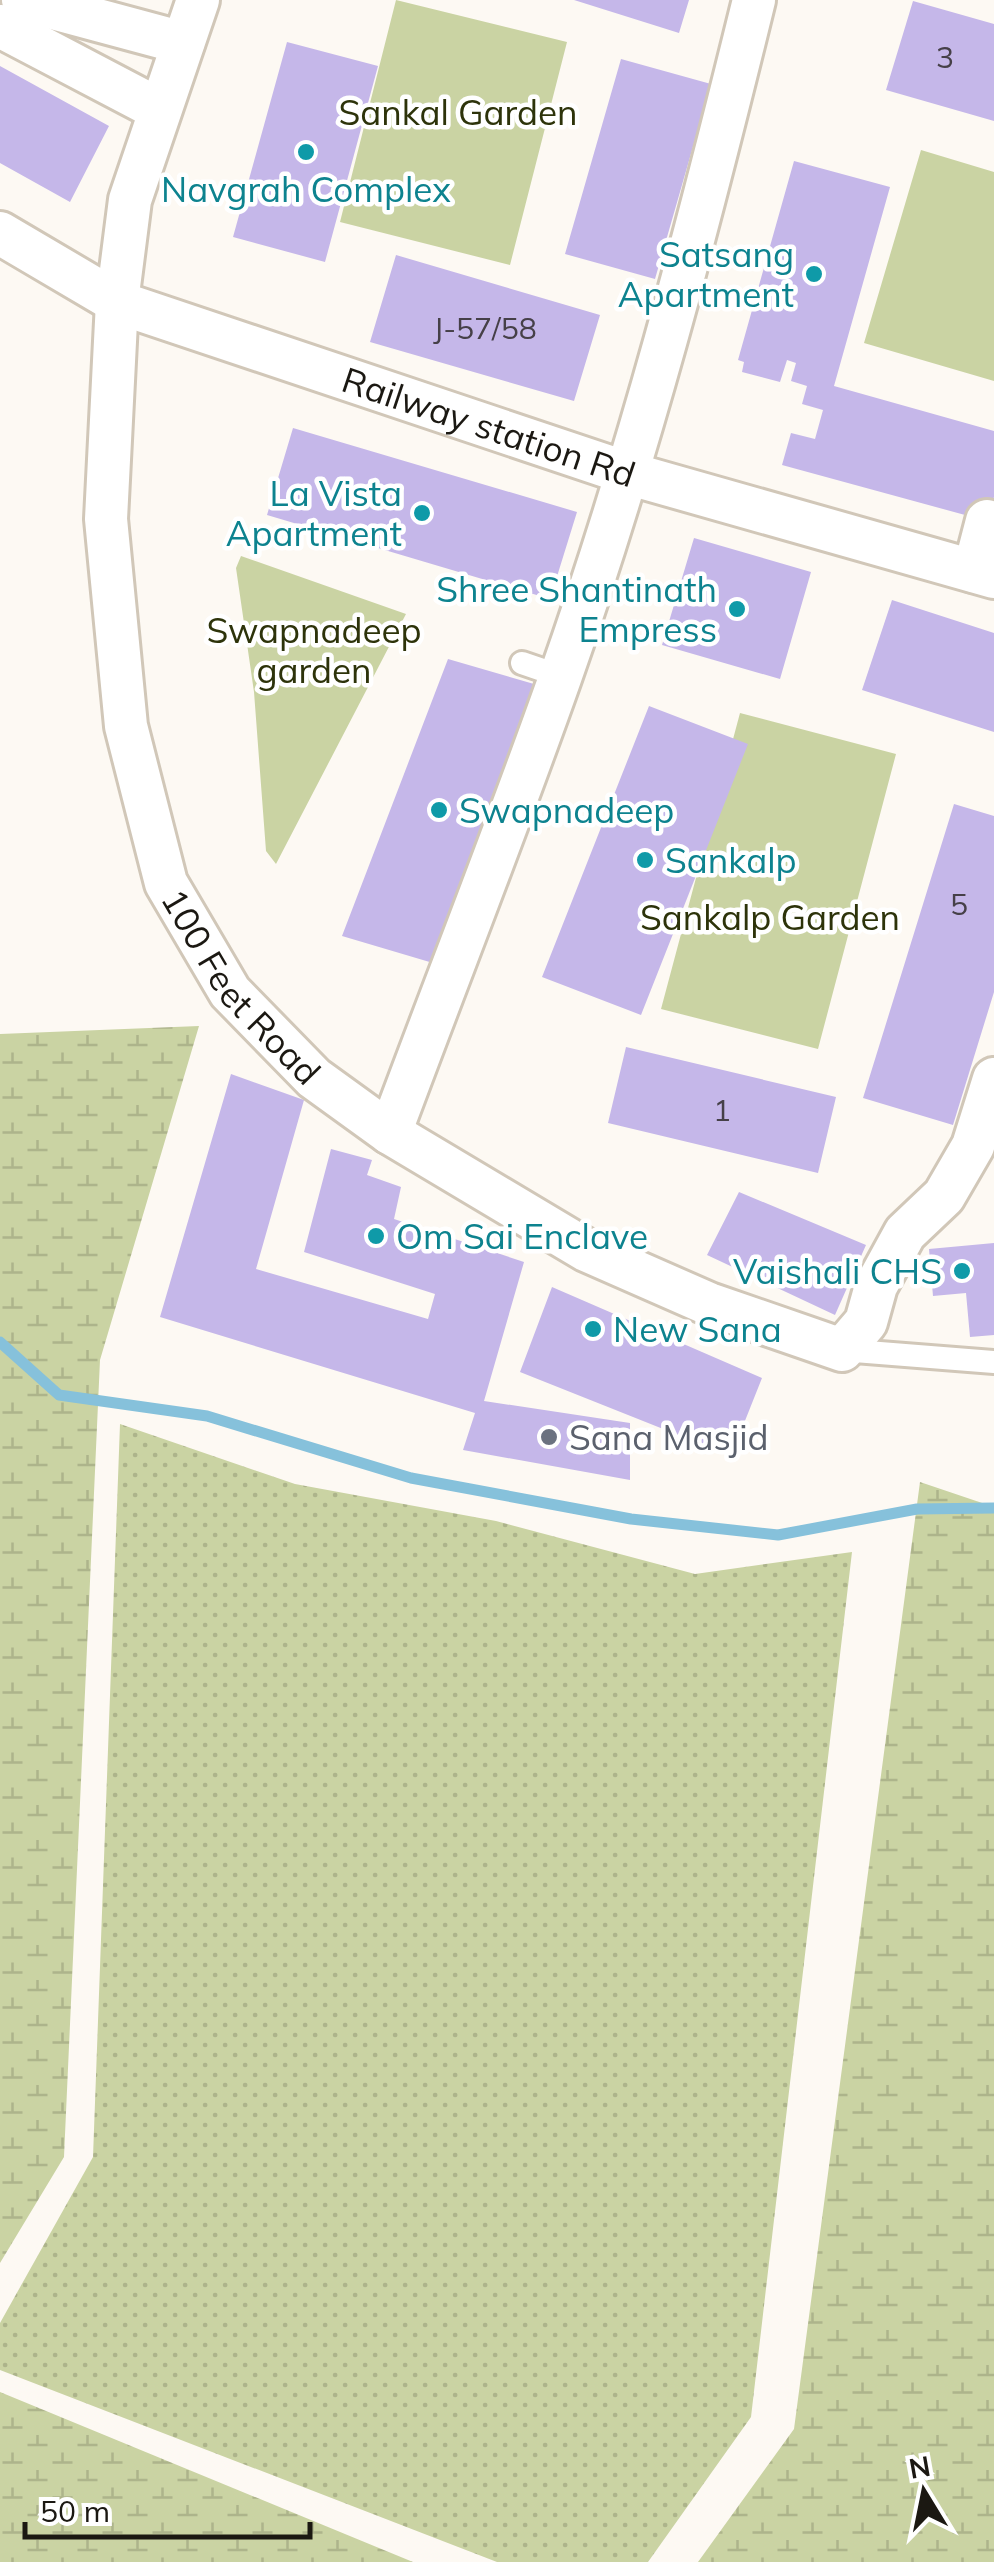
<svg xmlns="http://www.w3.org/2000/svg" width="994" height="2562" font-family="Mulish,sans-serif">
<style>
.grass{fill:url(#grass-dots)}
.wetland{fill:url(#wetland-marsh)}
.garden{fill:#cad3a3}
.lines{fill:none;stroke-linecap:round;stroke-linejoin:round}
.stream{stroke:#86c1db;stroke-width:11}
.building{fill:#c5b7e9}
.lane-casing{stroke:#d1c7b8;stroke-width:28}
.street-casing{stroke:#d1c7b8;stroke-width:48}
.lane{stroke:#fff;stroke-width:22}
.street{stroke:#fff;stroke-width:42}
.culture-dot{fill:#0f9aa8;stroke:#fff;stroke-width:4}
.worship-dot{fill:#6b7280;stroke:#fff;stroke-width:4}
.labels{text-anchor:middle;dominant-baseline:central;stroke-width:9;stroke-linejoin:round;paint-order:stroke}
.number-label{font-size:30px;fill:#464048}
.park-label{font-size:35px;fill:#2d330a;stroke:#fff}
.culture-label{font-size:35px;fill:#0d838f;stroke:#fff;text-anchor:end}
.street-label{font-size:35px;fill:#1b1812;stroke:#fff}
.worship-label{font-size:35px;fill:#5b616d;stroke:#fff;text-anchor:start}
</style>
<defs>
<pattern id="grass-dots" width="8" height="8" patternUnits="userSpaceOnUse" patternTransform="scale(2.5)"><rect width="8" height="8" fill="#cad3a3"/><path d="M2 2h.1M6 6h.1" fill="none" stroke="#adb48b" stroke-width="1.8" stroke-linecap="round"/></pattern>
<pattern id="wetland-marsh" width="20" height="14" patternUnits="userSpaceOnUse" patternTransform="scale(2.5)"><rect width="20" height="14" fill="#cad3a3"/><path d="M1 5h8M5 5V1M11 12h8M15 12V8" fill="none" stroke="#adb48b"/></pattern>
</defs>
<rect width="100%" height="100%" fill="#fdf9f3"/>
<!-- grass -->
<path class="grass" d="M 120,1424 L 295,1484 L 496,1521 L 695,1574 L 852,1552 L 751,2417 L 648,2562 L 497,2562 L 0,2370 L 0,2323 L 93,2157 Z"/>
<!-- wetland -->
<path class="wetland" d="M 199,1026 L 100,1360 L 64,2157 L 0,2263 L 0,1034 Z
M 920,1482 L 994,1507 L 994,2562 L 698,2562 L 794,2429 Z
M 0,2392 L 413,2562 L 0,2562 Z"/>
<!-- garden -->
<path class="garden" d="M 396,0 L 567,42 L 510,265 L 340,222 Z
M 921,150 L 994,172 L 994,381 L 864,343 Z
M 241,556 L 406,614 L 276,864 L 266,851 L 254,692 L 236,568 Z
M 740,713 L 896,754 L 818,1049 L 661,1009 Z"/>
<g class="lines">
<!-- stream -->
<path class="stream" d="M 0,1342 L 59,1395 L 207,1416 L 411,1478 L 631,1519 L 778,1535 L 917,1509 L 994,1508"/>
</g>
<!-- building -->
<path class="building" d="M 574,0 L 689,0 L 679,33 Z
M 913,1 L 994,24 L 994,121 L 886,90 Z
M 287,42 L 378,66 L 325,262 L 233,237 Z
M 621,59 L 711,84 L 655,279 L 565,254 Z
M 0,66 L 109,126 L 70,202 L 0,163 Z
M 794,161 L 890,187 L 834,386 L 994,431 L 994,497 L 987,521 L 782,465 L 791,433 L 815,439 L 823,410 L 802,404 L 807,386 L 791,381 L 796,363 L 787,360 L 780,382 L 742,372 L 744,362 L 738,360 Z
M 396,255 L 600,315 L 574,401 L 370,342 Z
M 293,428 L 577,512 L 550,599 L 267,515 Z
M 694,538 L 811,572 L 780,679 L 662,645 Z
M 892,600 L 994,633 L 994,732 L 862,690 Z
M 448,659 L 534,684 L 433,963 L 342,936 Z
M 649,706 L 748,744 L 641,1015 L 542,977 Z
M 954,804 L 994,816 L 994,992 L 953,1125 L 863,1098 Z
M 626,1047 L 836,1097 L 818,1173 L 608,1123 Z
M 231,1074 L 304,1100 L 256,1269 L 428,1319 L 435,1294 L 304,1252 L 331,1149 L 372,1160 L 367,1175 L 401,1187 L 394,1219 L 524,1262 L 484,1401 L 630,1423 L 630,1480 L 463,1450 L 475,1413 L 160,1317 Z
M 739,1192 L 866,1245 L 835,1315 L 707,1255 Z
M 994,1243 L 994,1335 L 970,1337 L 966,1293 L 933,1296 L 929,1249 Z
M 552,1287 L 762,1378 L 731,1456 L 520,1372 Z"/>
<g class="lines">
<defs>
<path id="lane" d="M 522,663 L 560,676
M 842,1350 L 994,1362"/>
<g id="street">
<path d="M 23,0 L 183,43"/>
<path id="s1" d="M 198,0 L 130,200 L 117,302 L 106,519 L 126,726 L 166,883 L 230,992 L 314,1078 L 390,1133 L 586,1250 L 709,1304 L 842,1350 L 866,1322 L 876,1286 L 905,1233 L 944,1196 L 973,1146 L 994,1079"/>
<path d="M 0,26 L 160,110"/>
<path id="s2" d="M 0,233 L 117,302 L 627,473 L 994,577"/>
<path d="M 974,571 L 987,521"/>
<path d="M 390,1133 C 446,982 506,831 560,678 C 638,457 698,228 754,0"/>
</g>
</defs>
<!-- lane casing -->
<use href="#lane" class="lane-casing"/>
<!-- street casing -->
<use href="#street" class="street-casing"/>
<!-- lane -->
<use href="#lane" class="lane"/>
<!-- street -->
<use href="#street" class="street"/>
</g>
<!-- markers -->
<g class="culture-dot">
<circle cx="306" cy="152" r="10"/>
<circle cx="814" cy="274" r="10"/>
<circle cx="422" cy="513" r="10"/>
<circle cx="737" cy="609" r="10"/>
<circle cx="439" cy="810" r="10"/>
<circle cx="645" cy="860" r="10"/>
<circle cx="376" cy="1236" r="10"/>
<circle cx="962" cy="1271" r="10"/>
<circle cx="593" cy="1329" r="10"/>
</g>
<circle class="worship-dot" cx="549" cy="1437" r="10"/>
<g class="labels">
<!-- number labels -->
<g class="number-label">
<text x="945" y="57">3</text>
<text x="485" y="328">J-57/58</text>
<text x="959" y="904">5</text>
<text x="722" y="1110">1</text>
</g>
<!-- park labels -->
<g class="park-label">
<text x="458" y="112">Sankal Garden</text>
<text x="314" y="630">Swapnadeep<tspan x="314" dy="40">garden</tspan></text>
<text x="770" y="917">Sankalp Garden</text>
</g>
<!-- culture labels -->
<g class="culture-label">
<text x="306" y="189" text-anchor="middle">Navgrah Complex</text>
<text x="794" y="254">Satsang<tspan x="794" dy="40">Apartment</tspan></text>
<text x="402" y="493">La Vista<tspan x="402" dy="40">Apartment</tspan></text>
<text x="717" y="589">Shree Shantinath<tspan x="717" dy="40">Empress</tspan></text>
<text x="459" y="810" text-anchor="start">Swapnadeep</text>
<text x="665" y="860" text-anchor="start">Sankalp</text>
<text x="396" y="1236" text-anchor="start">Om Sai Enclave</text>
<text x="942" y="1271">Vaishali CHS</text>
<text x="613" y="1329" text-anchor="start">New Sana</text>
</g>
<!-- street labels -->
<g class="street-label">
<text stroke="none"><textPath href="#s2" startOffset="528">Railway station Rd</textPath></text>
<text stroke="none"><textPath href="#s1" startOffset="1030">100 Feet Road</textPath></text>
</g>
<!-- worship labels -->
<g class="worship-label">
<text x="569" y="1437">Sana Masjid</text>
</g>
</g>
<!-- north arrow -->
<g transform="translate(924 2492) rotate(350)" stroke="#ffffff" stroke-width="8" paint-order="stroke">
<path d="M0-8L18 38L0 25L-18 38Z" fill="#1b1812"/>
<text y="-15" font-size="28" font-weight="bold" text-anchor="middle" fill="#1b1812">N</text>
</g>
<!-- scale -->
<path d="M25 2522v15h285v-15" fill="none" stroke="#1b1812" stroke-width="5"/>
<text x="40" y="2522" font-size="30" fill="#1b1812" stroke="#ffffff" stroke-width="8" paint-order="stroke">50 m</text>
</svg>
